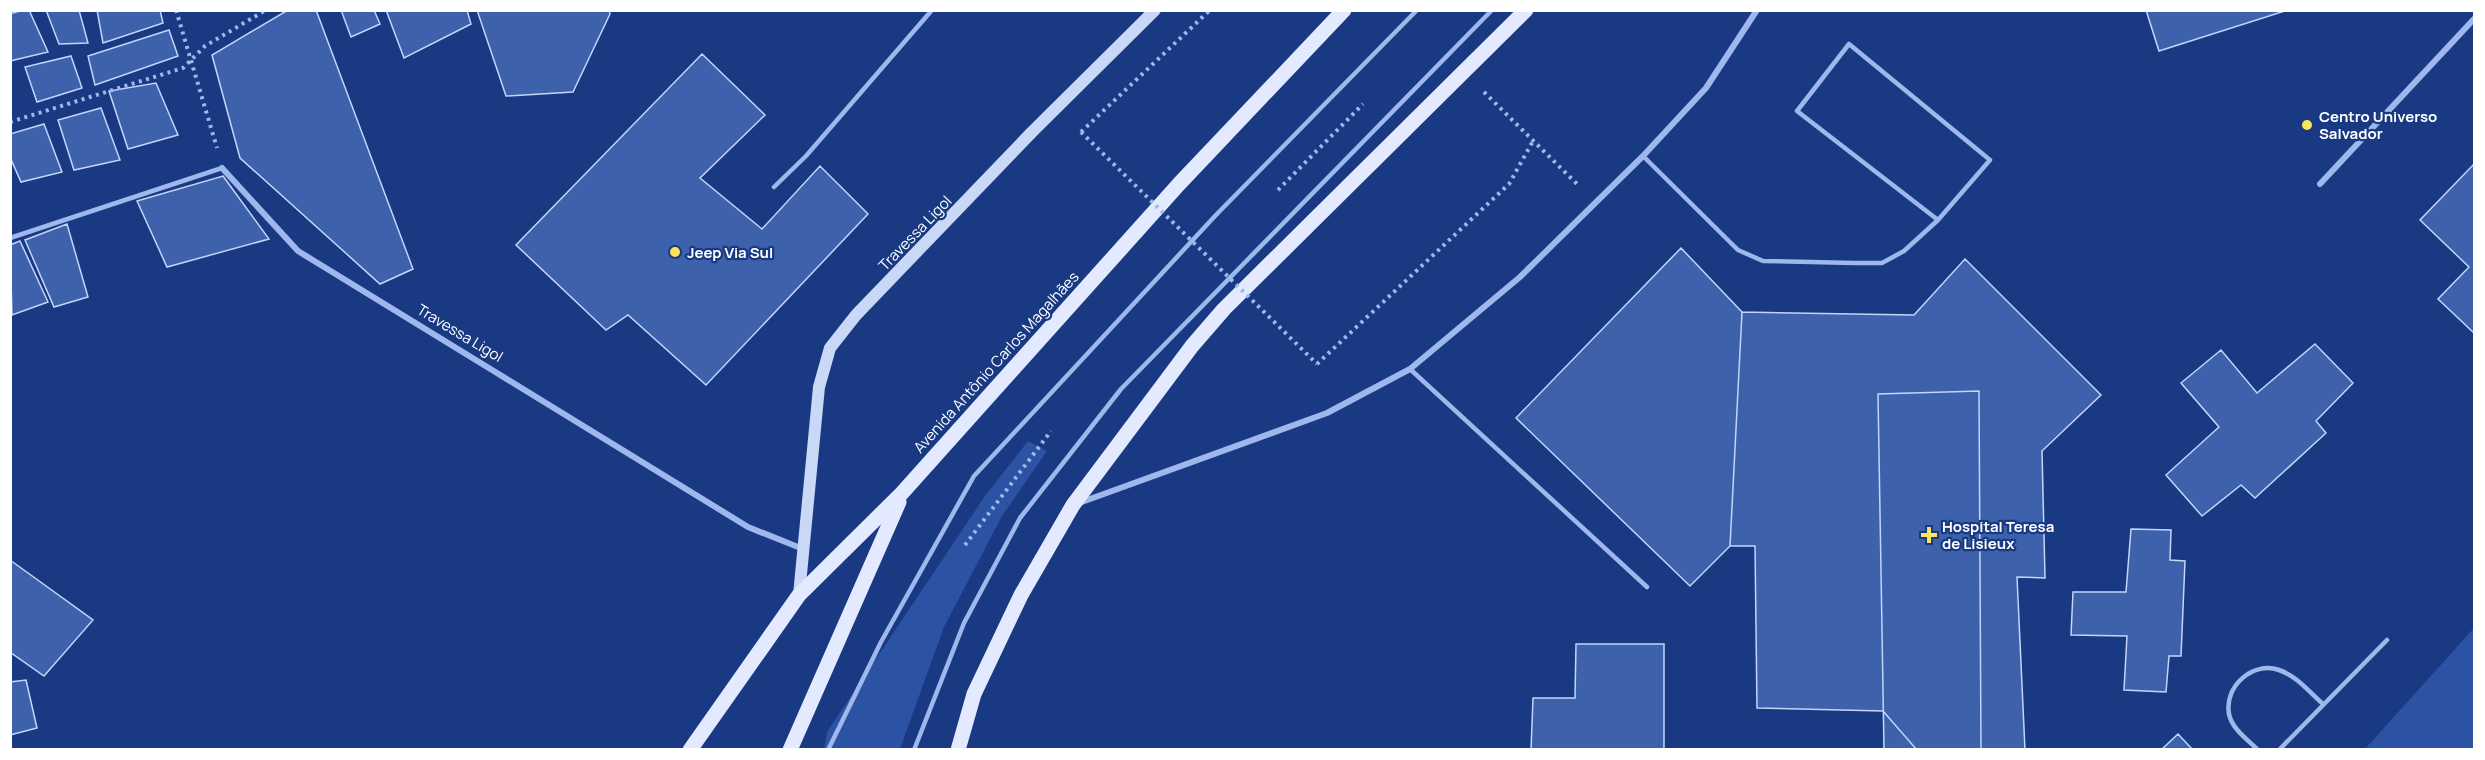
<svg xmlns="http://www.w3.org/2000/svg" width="2485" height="760" font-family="Manrope,sans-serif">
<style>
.green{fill:#2c52a3}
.building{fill:#3e61ab;stroke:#c3d5f9;stroke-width:1.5}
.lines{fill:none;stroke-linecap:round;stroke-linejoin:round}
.path{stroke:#9eb7ec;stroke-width:4;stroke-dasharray:3 4.5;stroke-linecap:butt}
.service{stroke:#9eb7ec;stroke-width:4.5}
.minor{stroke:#9eb7ec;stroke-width:6}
.secondary{stroke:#cad8f8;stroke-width:12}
.primary{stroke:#e3eaff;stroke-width:15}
.path-bridge{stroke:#9eb7ec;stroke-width:4;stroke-dasharray:3 4.5;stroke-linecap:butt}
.poi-dot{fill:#fee459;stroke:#193a83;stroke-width:2}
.labels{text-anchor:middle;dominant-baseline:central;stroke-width:4.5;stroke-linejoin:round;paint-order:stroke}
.poi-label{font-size:15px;font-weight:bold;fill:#fff;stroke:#193a83;text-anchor:start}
.street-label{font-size:15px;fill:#fff;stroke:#193a83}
</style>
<rect width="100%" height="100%" fill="#193a83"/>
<!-- green -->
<path class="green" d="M 1028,441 L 1047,451 L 1002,516 L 944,627 L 900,749 L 824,750 L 827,732 L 985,496 Z
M 2474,628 L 2474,749 L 2365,749 Z"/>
<!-- building -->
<path class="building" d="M 23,10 L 29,10 L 48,52 L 10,61 L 10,14 Z
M 46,10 L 79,10 L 88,43 L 59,44 Z
M 97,10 L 160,10 L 163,23 L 103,43 Z
M 288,10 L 316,10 L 413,269 L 380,284 L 240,158 L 212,55 Z
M 341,10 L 374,10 L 380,24 L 351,37 Z
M 386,10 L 467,10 L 471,24 L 404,58 Z
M 477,10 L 609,10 L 610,14 L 573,92 L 506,96 Z
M 2146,10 L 2288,10 L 2159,51 Z
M 169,30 L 178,56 L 95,85 L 88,56 Z
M 702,54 L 765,115 L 700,178 L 762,229 L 820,166 L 868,214 L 706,385 L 628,315 L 606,330 L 516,245 Z
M 71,56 L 82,88 L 37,102 L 25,67 Z
M 156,83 L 178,135 L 128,149 L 109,91 Z
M 101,108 L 120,160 L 74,170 L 58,120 Z
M 44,124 L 62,172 L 21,182 L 10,157 L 10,134 Z
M 2474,164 L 2474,333 L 2438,299 L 2469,267 L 2420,220 Z
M 223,176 L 269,239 L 167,267 L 137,201 Z
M 67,224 L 88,297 L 54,307 L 25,240 Z
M 20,241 L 48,302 L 12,315 L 10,245 Z
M 1681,248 L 1742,312 L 1730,546 L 1690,586 L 1516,418 Z
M 1965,259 L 2101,395 L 2042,451 L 2045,578 L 2017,577 L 2025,750 L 1917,750 L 1883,711 L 1757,708 L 1755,546 L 1730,546 L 1742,312 L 1914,315 Z
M 2315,344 L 2353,383 L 2316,421 L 2326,433 L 2255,498 L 2241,485 L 2202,516 L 2166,475 L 2219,427 L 2181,383 L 2221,350 L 2257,393 Z
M 1979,391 L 1981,750 L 1884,750 L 1878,394 Z
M 2131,529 L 2171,530 L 2170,560 L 2185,561 L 2181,656 L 2169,656 L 2166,692 L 2124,690 L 2127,636 L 2071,635 L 2073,592 L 2126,592 Z
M 10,560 L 93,620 L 44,676 L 10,652 Z
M 1576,644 L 1664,644 L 1664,750 L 1531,750 L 1533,698 L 1575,698 Z
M 26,680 L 37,728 L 10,735 L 10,682 Z
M 2178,734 L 2193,750 L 2161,750 Z"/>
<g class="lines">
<!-- path -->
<path class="path" d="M 176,10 L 217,148
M 1484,92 L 1579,186
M 10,122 L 183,68 L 205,46 L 266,10
M 1081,132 L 1210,10
M 1278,190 L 1363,104
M 1317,364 L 1509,184 L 1533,141
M 965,545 L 1051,431"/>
<!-- service -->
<path class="service" d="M 1643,156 L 1738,250 L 1763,261 L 1854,263 L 1882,263 L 1904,251 L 1938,220 L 1990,160 L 1849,44 L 1797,111 L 1938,220
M 774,187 L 806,156 L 932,10
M 10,238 L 222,168
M 1410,369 L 1647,587
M 828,750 L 881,642 L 974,476 L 1215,216 L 1417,10
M 914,750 L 964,623 L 1020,518 L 1121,389 L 1492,10
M 2258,750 C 2247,739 2232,729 2229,714 C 2224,686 2253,661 2279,670 C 2297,676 2310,693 2323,704
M 2279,750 L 2387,640"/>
<!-- minor -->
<path class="minor" d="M 222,168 L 298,251 L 748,527 L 803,549
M 2320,184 L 2474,19
M 1079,503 L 1327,413 L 1410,369 L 1520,277 L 1643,156 L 1706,88 L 1757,10"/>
<!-- secondary -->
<path class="secondary" d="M 799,595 L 819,387 L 830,348 L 856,315 L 1032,132 L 1155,10"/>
<!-- primary -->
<path class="primary" d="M 690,750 L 799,595 L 902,493 L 1179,184 L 1344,10
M 790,750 L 899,502
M 958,750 L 974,694 L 1021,595 L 1073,505 L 1192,346 L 1224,309 L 1526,10"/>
<!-- path-bridge -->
<path class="path-bridge" d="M 1081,132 L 1317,364"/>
</g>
<!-- markers -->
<g class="poi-dot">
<circle cx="2307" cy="125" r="6"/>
<circle cx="675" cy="252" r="6"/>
<path d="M1926 526h6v6h6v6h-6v6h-6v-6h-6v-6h6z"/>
</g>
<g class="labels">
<!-- poi labels -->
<g class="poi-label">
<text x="2319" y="116">Centro Universo<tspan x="2319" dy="17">Salvador</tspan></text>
<text x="687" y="252">Jeep Via Sul</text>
<text x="1942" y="526">Hospital Teresa<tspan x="1942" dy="17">de Lisieux</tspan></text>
</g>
<!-- street labels -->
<g class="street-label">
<text transform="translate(915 233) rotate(-46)">Travessa Ligol</text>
<text transform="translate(460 333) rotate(31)">Travessa Ligol</text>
<text transform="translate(996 362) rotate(-48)">Avenida Antônio Carlos Magalhães</text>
</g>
</g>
<!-- border -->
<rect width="2485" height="760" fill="none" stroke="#ffffff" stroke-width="24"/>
</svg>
